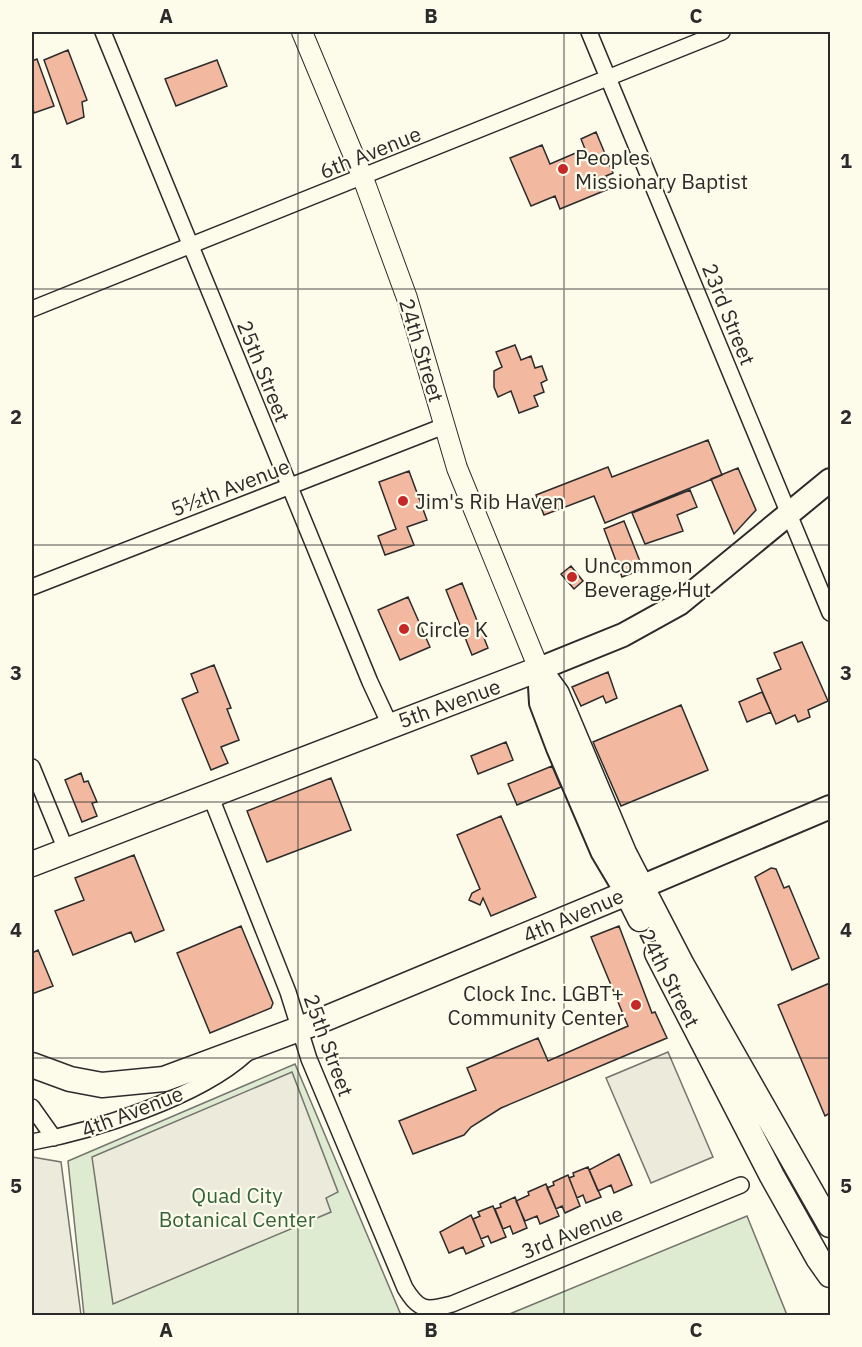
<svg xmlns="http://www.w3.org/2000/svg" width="862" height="1347" font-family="'IBM Plex Sans',sans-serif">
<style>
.green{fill:#deebd1;stroke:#74746e;stroke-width:1.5}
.parking{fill:#eceadb;stroke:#74746e;stroke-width:1.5}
.building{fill:#f2b8a0;stroke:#2b2b2b;stroke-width:1.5}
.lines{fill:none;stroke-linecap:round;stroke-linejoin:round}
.minor-casing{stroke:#2b2b2b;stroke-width:18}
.tertiary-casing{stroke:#2b2b2b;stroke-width:22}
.secondary-casing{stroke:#2b2b2b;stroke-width:26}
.primary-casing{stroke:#2b2b2b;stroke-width:27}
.minor{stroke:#fdfbea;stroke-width:15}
.tertiary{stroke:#fdfbea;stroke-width:20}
.secondary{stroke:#fdfbea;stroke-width:22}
.primary{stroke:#fdfbea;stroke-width:24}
.grid{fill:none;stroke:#2b2b2b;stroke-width:1.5;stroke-opacity:0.55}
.poi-dot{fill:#c62828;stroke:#fdfbea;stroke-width:2}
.labels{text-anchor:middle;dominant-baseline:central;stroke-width:4.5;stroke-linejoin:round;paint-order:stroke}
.street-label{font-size:21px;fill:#2b2b2b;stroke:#fdfbea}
.poi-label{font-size:21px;fill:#2b2b2b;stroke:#fdfbea;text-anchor:start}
.park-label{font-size:21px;fill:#34623c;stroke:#fdfbea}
.neatline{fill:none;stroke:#2b2b2b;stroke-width:2}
.grid-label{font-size:20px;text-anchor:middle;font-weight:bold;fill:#2b2b2b}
</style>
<rect width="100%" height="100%" fill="#fdfbea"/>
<!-- green -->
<path class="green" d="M 295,1064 L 401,1315 L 84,1315 L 68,1161 Z
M 747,1216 L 787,1315 L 507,1315 Z"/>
<!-- parking -->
<path class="parking" d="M 668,1052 L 713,1157 L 651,1183 L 606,1078 Z
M 292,1072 L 338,1192 L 326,1198 L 331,1212 L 113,1304 L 92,1157 Z
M 32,1157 L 61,1162 L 81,1315 L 32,1315 Z"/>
<!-- building -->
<path class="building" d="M 68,50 L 87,100 L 82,102 L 84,117 L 67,124 L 44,60 Z
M 37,59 L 54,106 L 34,113 L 32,105 L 32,61 Z
M 217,60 L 227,86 L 176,106 L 165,79 Z
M 596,132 L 613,173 L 606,176 L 611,188 L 560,209 L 555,196 L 531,206 L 510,158 L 542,145 L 550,164 L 585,149 L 581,139 Z
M 515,345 L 521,360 L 531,356 L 535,368 L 542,366 L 547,380 L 541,383 L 544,392 L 534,396 L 538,406 L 519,413 L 511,391 L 498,397 L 494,387 L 494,371 L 502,367 L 496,352 Z
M 708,440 L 722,475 L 605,523 L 594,496 L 544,515 L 536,495 L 608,467 L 612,477 Z
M 738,468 L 756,510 L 734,534 L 711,479 Z
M 409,471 L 427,520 L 407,527 L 414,545 L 385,555 L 378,536 L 396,529 L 379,482 Z
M 690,490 L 697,507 L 677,515 L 683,531 L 645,544 L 632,513 Z
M 624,521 L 643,569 L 622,577 L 604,529 Z
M 571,566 L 583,581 L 574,589 L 561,574 Z
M 462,583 L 488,648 L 472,655 L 446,590 Z
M 408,597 L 430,647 L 400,660 L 378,610 Z
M 802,642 L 828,701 L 808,710 L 810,717 L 798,722 L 795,715 L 776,724 L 757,679 L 781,669 L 774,653 Z
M 214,665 L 231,708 L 227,709 L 239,740 L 221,747 L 228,763 L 211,770 L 182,699 L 198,692 L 191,674 Z
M 608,672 L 617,698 L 606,703 L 603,696 L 581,706 L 572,687 Z
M 762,692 L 771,712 L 747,722 L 739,702 Z
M 681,705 L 708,770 L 621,806 L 593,742 Z
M 506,742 L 513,760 L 478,774 L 471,756 Z
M 552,766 L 561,787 L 517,805 L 508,784 Z
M 81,773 L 84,782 L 88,781 L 97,802 L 92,803 L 97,816 L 82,822 L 65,780 Z
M 331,778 L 351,830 L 267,862 L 247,811 Z
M 501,816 L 536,897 L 491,916 L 483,898 L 480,905 L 469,900 L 472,893 L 480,889 L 457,835 Z
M 134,855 L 164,930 L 135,942 L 131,932 L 73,955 L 55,911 L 84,900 L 75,878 Z
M 771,868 L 776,869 L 784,888 L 789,886 L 819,958 L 792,970 L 755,877 Z
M 241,926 L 273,1003 L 271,1008 L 210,1033 L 177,953 Z
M 619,926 L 652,1013 L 655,1012 L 667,1038 L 501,1108 L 471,1127 L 464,1135 L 413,1154 L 399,1121 L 476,1090 L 467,1068 L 538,1038 L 548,1061 L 628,1026 L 591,937 Z
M 38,950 L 53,986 L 32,994 L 32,953 Z
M 830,983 L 830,1113 L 825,1116 L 778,1005 Z
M 619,1154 L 632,1185 L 614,1193 L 611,1185 L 598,1191 L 589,1170 Z
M 588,1167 L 601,1197 L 586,1203 L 583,1195 L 577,1198 L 569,1178 L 574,1176 L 573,1173 Z
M 568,1175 L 580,1206 L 565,1213 L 562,1206 L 556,1209 L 547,1188 L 554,1185 L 553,1182 Z
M 546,1184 L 559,1216 L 540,1224 L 537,1216 L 525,1221 L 516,1201 L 529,1195 L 528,1192 Z
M 515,1197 L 527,1228 L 513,1234 L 510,1226 L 503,1229 L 495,1209 L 501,1207 L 500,1204 Z
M 493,1206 L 506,1237 L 491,1243 L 488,1236 L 481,1239 L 473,1219 L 480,1216 L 478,1212 Z
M 471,1215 L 484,1246 L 466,1254 L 463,1247 L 449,1253 L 440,1232 Z"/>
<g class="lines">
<defs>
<path id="minor" d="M 103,32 L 370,682 L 390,725
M 589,32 L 830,613
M 32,309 L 722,32
M 32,587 L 444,426
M 32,767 L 66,850
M 210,795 L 288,992 L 309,1059 L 405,1288 C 419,1311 426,1311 452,1304 L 741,1185
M 32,1107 L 54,1138
M 32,1142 C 94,1131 199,1097 246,1054"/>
<path id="tertiary" d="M 302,32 L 363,178 L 407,298 L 457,468 L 539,669"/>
<path id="secondary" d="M 830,480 L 679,604 L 623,635 L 539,669 L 541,703 L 558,748 L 602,851 L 627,893 L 830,807"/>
<path id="primary" d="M 32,864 L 539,669 L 557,694 L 624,853 L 682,965 L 830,1225
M 657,953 L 772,1176 L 818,1258 L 830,1275
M 32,1065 L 70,1079 L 102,1085 L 164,1079 L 315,1023 L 627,893 L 640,919"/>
</defs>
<!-- minor casing -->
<use href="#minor" class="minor-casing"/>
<!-- tertiary casing -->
<use href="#tertiary" class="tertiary-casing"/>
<!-- secondary casing -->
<use href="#secondary" class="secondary-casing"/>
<!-- primary casing -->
<use href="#primary" class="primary-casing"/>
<!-- minor -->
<use href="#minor" class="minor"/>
<!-- tertiary -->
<use href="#tertiary" class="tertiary"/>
<!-- secondary -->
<use href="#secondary" class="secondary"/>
<!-- primary -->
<use href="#primary" class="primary"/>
</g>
<!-- grid -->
<path class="grid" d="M 298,32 L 298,1316M 564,32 L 564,1316M 32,289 L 830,289M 32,545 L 830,545M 32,802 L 830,802M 32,1058 L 830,1058"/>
<!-- markers -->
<g class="poi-dot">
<circle cx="563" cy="169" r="6"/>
<circle cx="403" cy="501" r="6"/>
<circle cx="572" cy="577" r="6"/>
<circle cx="404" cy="629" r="6"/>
<circle cx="636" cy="1005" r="6"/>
</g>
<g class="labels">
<!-- street labels -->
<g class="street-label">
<text transform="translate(370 152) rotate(-22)">6th Avenue</text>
<text transform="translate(729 314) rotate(68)">23rd Street</text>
<text transform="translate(422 350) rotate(73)">24th Street</text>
<text transform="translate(264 371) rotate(68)">25th Street</text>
<text transform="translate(230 487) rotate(-21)">5½th Avenue</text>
<text transform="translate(449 703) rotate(-20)">5th Avenue</text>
<text transform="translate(573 915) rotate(-23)">4th Avenue</text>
<text transform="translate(670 978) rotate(63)">24th Street</text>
<text transform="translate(329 1045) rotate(70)">25th Street</text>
<text transform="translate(132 1111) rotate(-21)">4th Avenue</text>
<text transform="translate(572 1232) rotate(-22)">3rd Avenue</text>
</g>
<!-- poi labels -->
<g class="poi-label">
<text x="575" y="157">Peoples<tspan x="575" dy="24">Missionary Baptist</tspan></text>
<text x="415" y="501">Jim's Rib Haven</text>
<text x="584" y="565">Uncommon<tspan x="584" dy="24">Beverage Hut</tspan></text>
<text x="416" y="629">Circle K</text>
<text x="624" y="993" text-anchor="end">Clock Inc. LGBT+<tspan x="624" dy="24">Community Center</tspan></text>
</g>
<!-- park labels -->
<g class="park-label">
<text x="237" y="1195">Quad City<tspan x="237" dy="24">Botanical Center</tspan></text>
</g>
</g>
<!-- border -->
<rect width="862" height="1347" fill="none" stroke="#fdfbea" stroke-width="66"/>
<rect x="33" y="33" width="796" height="1281" class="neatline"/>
<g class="grid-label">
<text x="166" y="23">A</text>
<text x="431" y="23">B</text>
<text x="696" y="23">C</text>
<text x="16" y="168">1</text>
<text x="846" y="168">1</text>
<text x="16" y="424">2</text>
<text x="846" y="424">2</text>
<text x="16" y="680">3</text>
<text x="846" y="680">3</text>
<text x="16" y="937">4</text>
<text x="846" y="937">4</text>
<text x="16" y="1193">5</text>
<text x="846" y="1193">5</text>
<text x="166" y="1337">A</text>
<text x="431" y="1337">B</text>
<text x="696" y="1337">C</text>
</g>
</svg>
